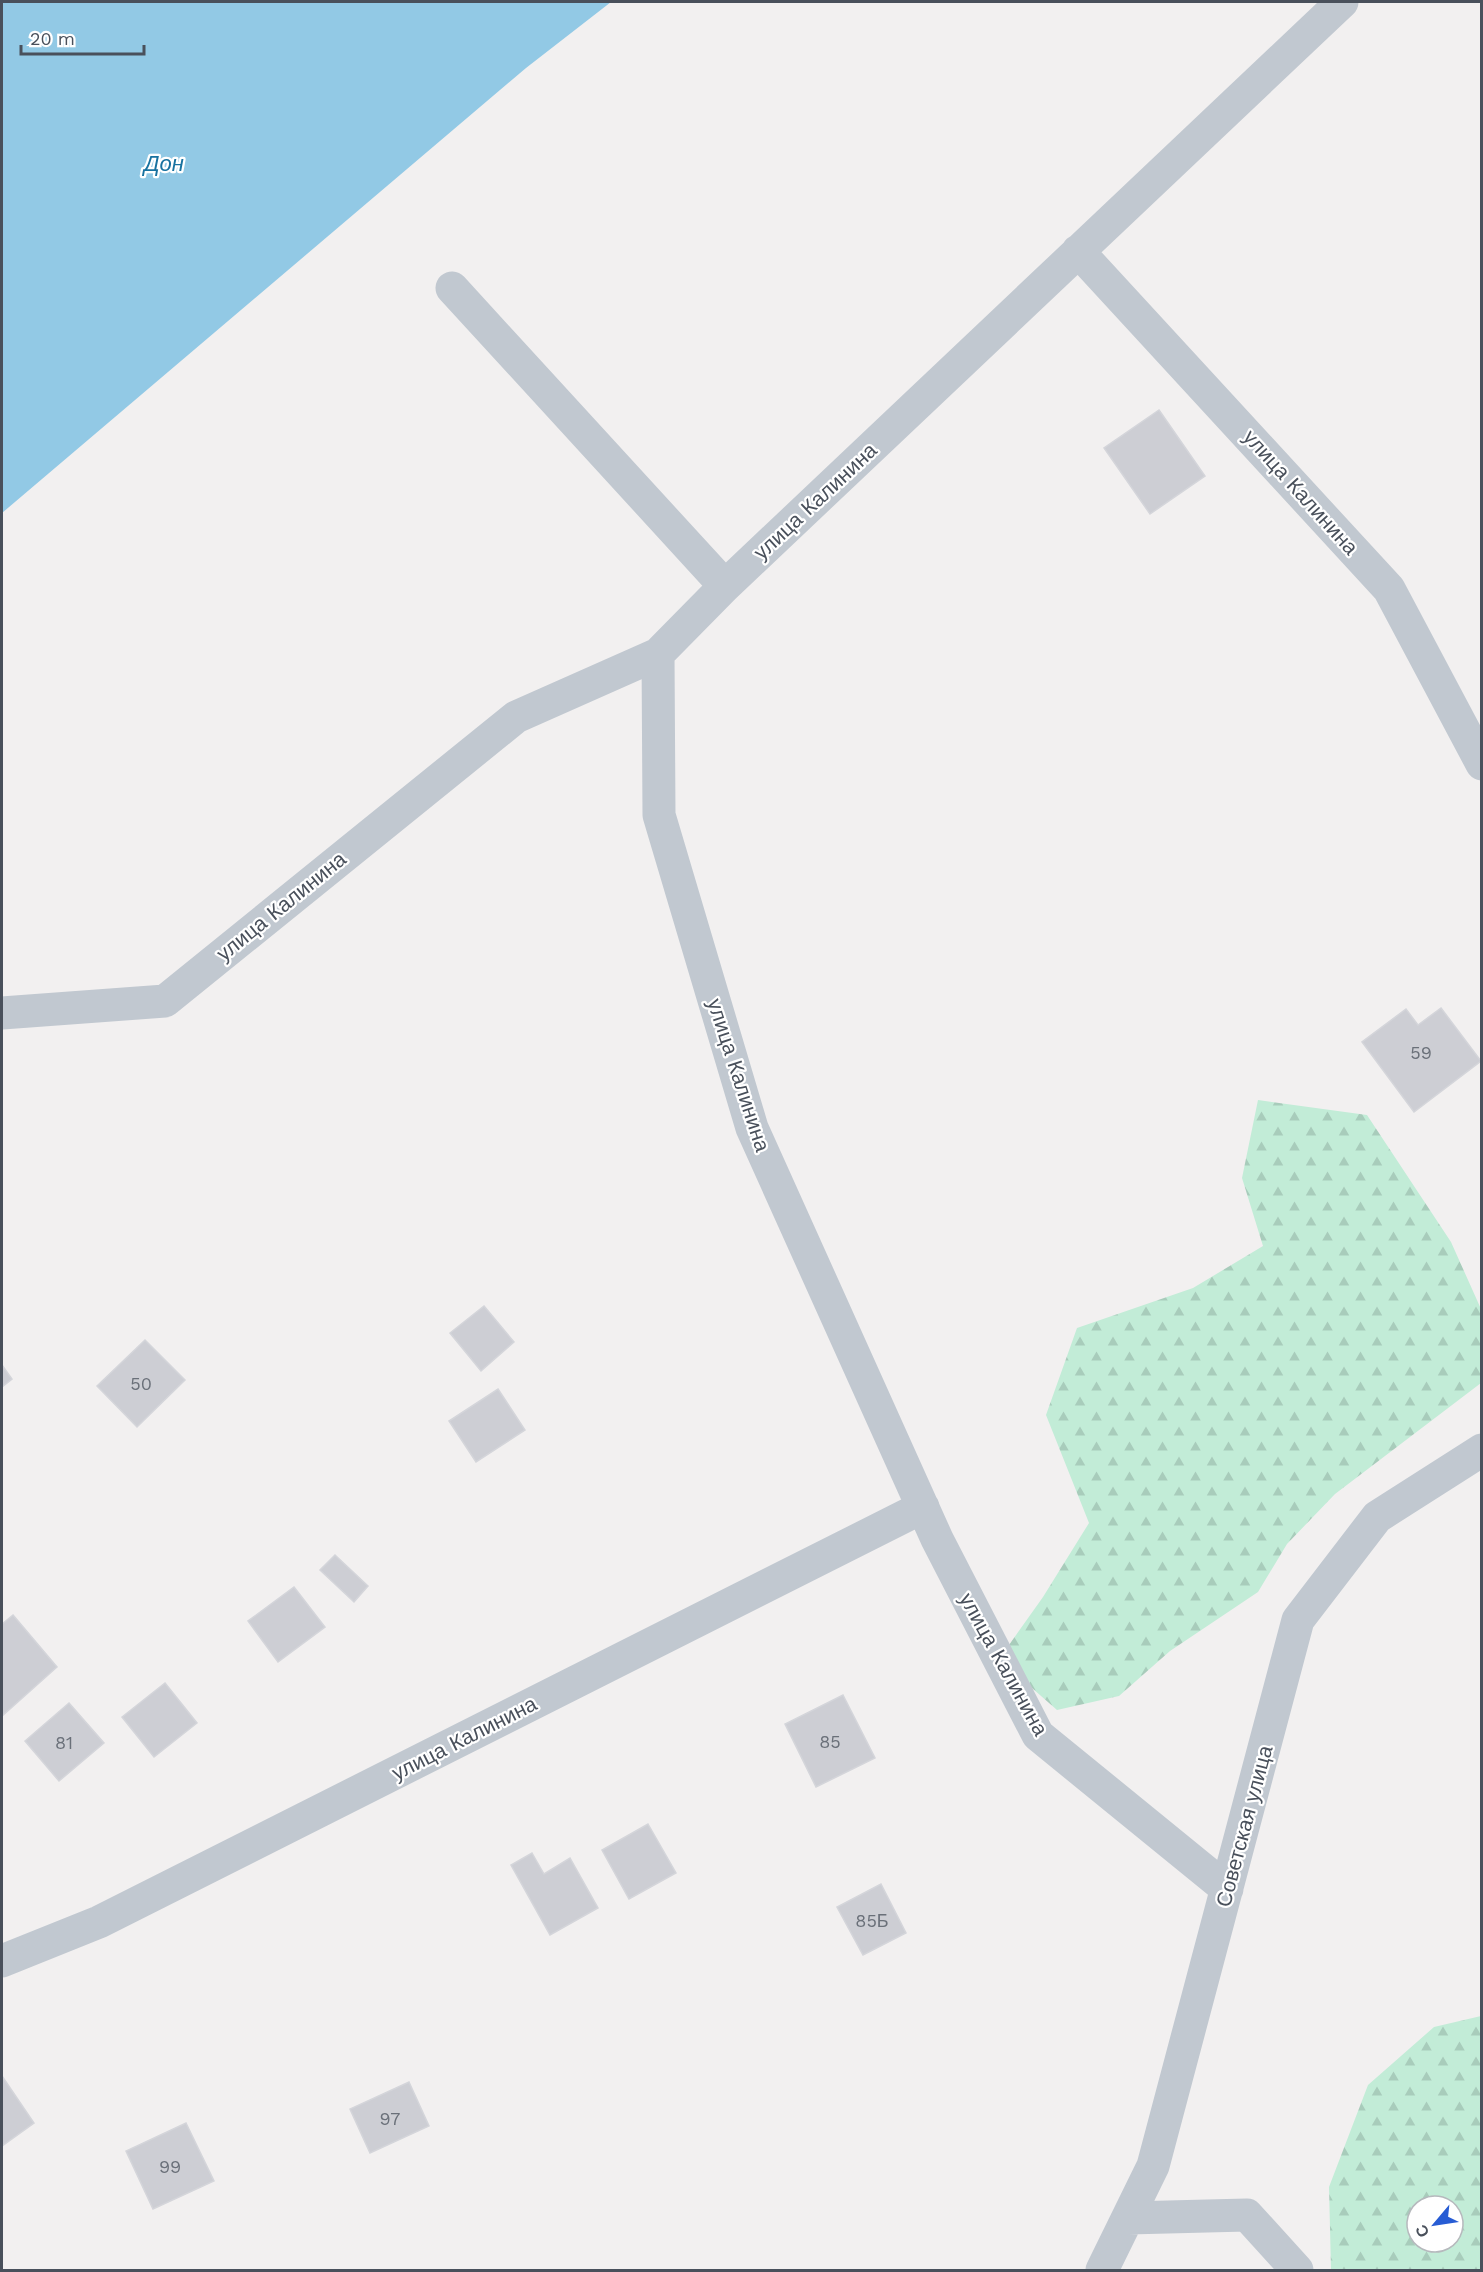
<svg xmlns="http://www.w3.org/2000/svg" width="1483" height="2272" font-family="'Work Sans',sans-serif">
<style>
.forest{fill:url(#forest-firs);fill-rule:evenodd}
.water{fill:#92c9e5}
.building{fill:#cdced4;stroke:#d4d5da;stroke-width:1.5}
.lines{fill:none;stroke-linecap:round;stroke-linejoin:round}
.minor{stroke:#c1c8d0;stroke-width:33}
.labels{text-anchor:middle;dominant-baseline:central;stroke-width:4.5;stroke-linejoin:round;paint-order:stroke}
.number-label{font-size:18px;fill:#6a7079}
.street-label{font-size:21px;fill:#49505b;stroke:#fff}
.water-label{font-size:22px;font-style:italic;fill:#1872a0;stroke:#fff}
</style>
<defs>
<pattern id="forest-firs" width="22" height="20" patternUnits="userSpaceOnUse" patternTransform="scale(1.5)"><rect width="22" height="20" fill="#c2ecd7"/><path d="M5 1l3.5 6h-7zM16 11l3.5 6h-7z" fill="#a8ccbb"/></pattern>
</defs>
<rect width="100%" height="100%" fill="#f2f0f0"/>
<!-- forest -->
<path class="forest" d="M 1258,1100 L 1367,1115 L 1451,1242 L 1481,1309 L 1481,1383 L 1335,1494 L 1287,1544 L 1258,1592 L 1170,1651 L 1119,1696 L 1057,1710 L 999,1659 L 1043,1597 L 1089,1523 L 1046,1415 L 1077,1328 L 1193,1288 L 1263,1246 L 1242,1178 Z
M 1481,2016 L 1481,2270 L 1331,2270 L 1329,2187 L 1368,2085 L 1434,2027 ZM 1417,2206 L 1453,2206 L 1453,2242 L 1417,2242 Z"/>
<!-- water -->
<path class="water" d="M 2,2 L 611,2 L 526,68 L 2,513 Z"/>
<!-- building -->
<path class="building" d="M 1159,410 L 1205,476 L 1150,514 L 1104,448 Z
M 1441,1008 L 1481,1061 L 1414,1112 L 1362,1042 L 1406,1009 L 1418,1025 Z
M 484,1306 L 514,1342 L 481,1371 L 450,1333 Z
M 145,1340 L 185,1380 L 137,1427 L 97,1386 Z
M 2,1365 L 12,1379 L 2,1387 Z
M 498,1389 L 525,1430 L 476,1462 L 449,1421 Z
M 335,1555 L 368,1586 L 354,1602 L 320,1570 Z
M 294,1587 L 325,1627 L 278,1662 L 248,1621 Z
M 13,1615 L 57,1667 L 2,1716 L 2,1624 Z
M 165,1683 L 197,1723 L 154,1757 L 122,1717 Z
M 843,1695 L 875,1758 L 816,1787 L 785,1724 Z
M 69,1703 L 104,1743 L 59,1781 L 25,1741 Z
M 648,1824 L 676,1873 L 629,1899 L 602,1850 Z
M 532,1853 L 544,1874 L 570,1858 L 598,1908 L 550,1935 L 511,1865 Z
M 881,1884 L 906,1933 L 863,1955 L 837,1907 Z
M 2,2076 L 34,2123 L 2,2146 Z
M 409,2082 L 429,2126 L 370,2153 L 350,2109 Z
M 186,2123 L 214,2181 L 153,2209 L 126,2151 Z"/>
<g class="lines">
<!-- minor -->
<path class="minor" d="M 1078,251 L 1389,589 L 1482,764
M 452,288 L 725,586
M 658,654 L 659,815 L 752,1128 L 937,1539 L 1038,1735 L 1227,1889
M 2,1013 L 165,1001 L 516,717 L 658,654 L 725,586 L 1342,2
M 2,1961 L 99,1922 L 923,1507
M 1128,2218 L 1247,2215 L 1297,2270
M 1102,2270 L 1153,2166 L 1298,1620 L 1377,1517 L 1482,1450"/>
</g>
<g class="labels">
<!-- number labels -->
<g class="number-label">
<text x="1421" y="1052">59</text>
<text x="141" y="1383">50</text>
<text x="830" y="1741">85</text>
<text x="64" y="1742">81</text>
<text x="872" y="1920">85Б</text>
<text x="390" y="2118">97</text>
<text x="170" y="2166">99</text>
</g>
<!-- street labels -->
<g class="street-label">
<text transform="translate(1301 492) rotate(48)">улица Калинина</text>
<text transform="translate(815 501) rotate(-43)">улица Калинина</text>
<text transform="translate(281 906) rotate(-39)">улица Калинина</text>
<text transform="translate(739 1075) rotate(72)">улица Калинина</text>
<text transform="translate(1004 1664) rotate(61)">улица Калинина</text>
<text transform="translate(464 1738) rotate(-27)">улица Калинина</text>
<text transform="translate(1244 1826) rotate(-75)">Советская улица</text>
</g>
<!-- water labels -->
<g class="water-label">
<text x="164" y="163">Дон</text>
</g>
</g>
<!-- border -->
<rect width="1483" height="2272" fill="none" stroke="#49505b" stroke-width="6"/>
<!-- north arrow -->
<g transform="translate(1435 2224) rotate(241)"><circle r="28" fill="#ffffff" stroke="#b6b9bd" stroke-width="1.5"/>
<path d="M0-4.5L10 22L0 15L-10 22Z" fill="#275cd4"/>
<text y="-9" font-size="16" font-weight="bold" text-anchor="middle" fill="#49505b">С</text>
</g>
<!-- scale -->
<path d="M21 45v9h123v-9" fill="none" stroke="#49505b" stroke-width="3"/>
<text x="30" y="45" font-size="18" fill="#49505b" stroke="#ffffff" stroke-width="4.5" paint-order="stroke">20 m</text>
</svg>
